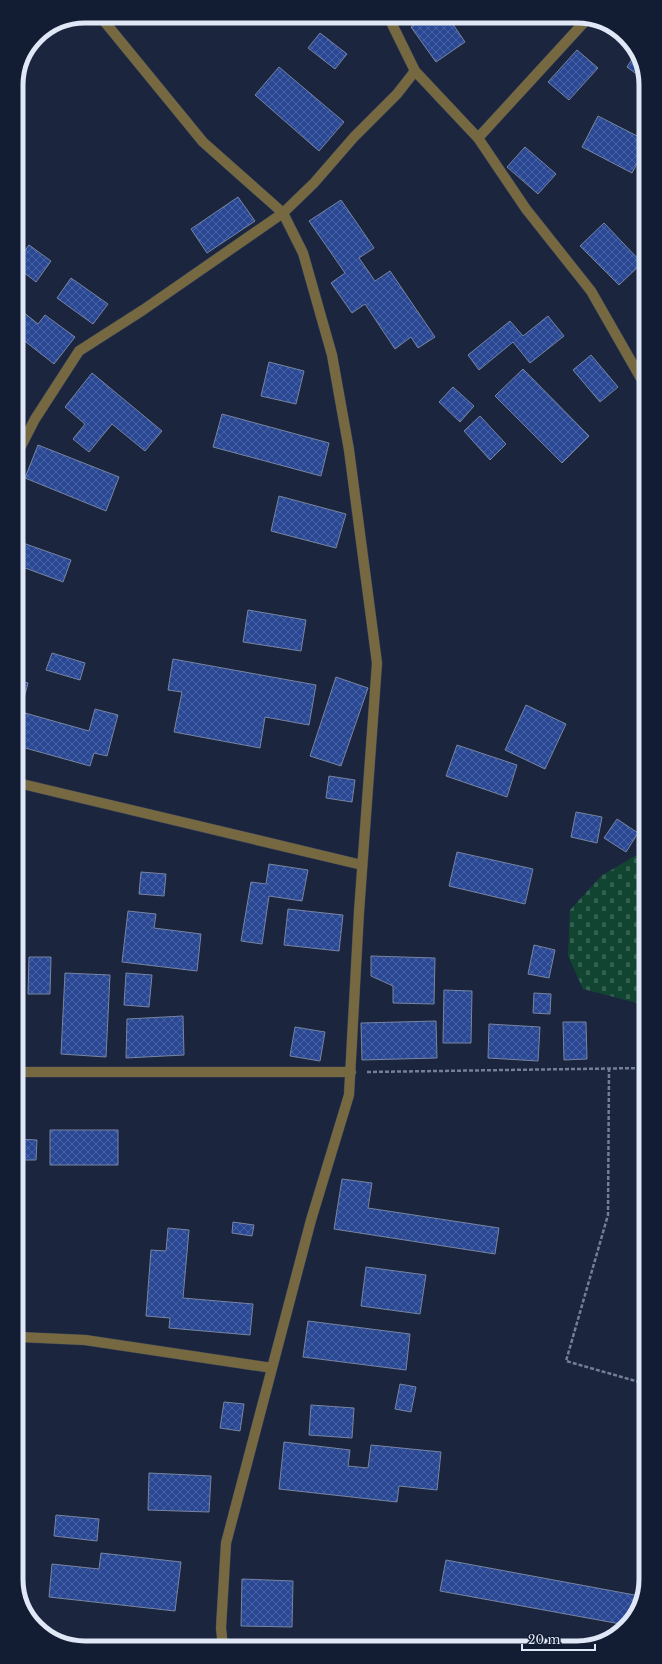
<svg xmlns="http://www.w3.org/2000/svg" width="662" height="1664" font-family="'Libre Baskerville',serif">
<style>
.cemetery{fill:url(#cemetery-stones)}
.building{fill:url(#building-cross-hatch);stroke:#7785a1}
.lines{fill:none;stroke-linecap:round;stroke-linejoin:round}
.minor-casing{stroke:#374057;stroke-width:11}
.path{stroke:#757e92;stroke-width:2.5;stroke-dasharray:4 2;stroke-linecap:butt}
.minor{stroke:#766942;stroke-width:10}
.rim{fill:none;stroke:#e0e8f8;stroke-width:5}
</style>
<defs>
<pattern id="cemetery-stones" width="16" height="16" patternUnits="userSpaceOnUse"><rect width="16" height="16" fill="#124531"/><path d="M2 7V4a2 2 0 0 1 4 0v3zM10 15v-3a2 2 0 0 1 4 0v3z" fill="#346050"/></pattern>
<pattern id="building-cross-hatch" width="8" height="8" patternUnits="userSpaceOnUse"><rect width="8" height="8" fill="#2a4793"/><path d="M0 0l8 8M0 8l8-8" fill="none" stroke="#4962a3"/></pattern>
</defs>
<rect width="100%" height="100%" fill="#1b253d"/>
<!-- cemetery -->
<path class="cemetery" d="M 640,853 L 644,858 L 645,999 L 637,1003 L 583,989 L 568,956 L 570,910 L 601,876 Z"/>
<!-- building -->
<path class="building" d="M 448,17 L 465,42 L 436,62 L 411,27 L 423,18 Z
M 320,33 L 347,54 L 335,69 L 308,48 Z
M 577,50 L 598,68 L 569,100 L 548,82 Z
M 636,53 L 642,63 L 642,78 L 627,67 Z
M 279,67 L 344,122 L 319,151 L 255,95 Z
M 598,116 L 643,139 L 643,152 L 632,173 L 582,147 Z
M 525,147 L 556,174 L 538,194 L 507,167 Z
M 238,197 L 255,221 L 207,253 L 191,229 Z
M 341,200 L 374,248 L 359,258 L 375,281 L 390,271 L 435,337 L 418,348 L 411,337 L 395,349 L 365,304 L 352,313 L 331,283 L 345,273 L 309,221 Z
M 604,223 L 642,263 L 619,285 L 580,246 Z
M 29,245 L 51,261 L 36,282 L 17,267 L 17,262 Z
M 71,278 L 108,304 L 93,324 L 57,298 Z
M 17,307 L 38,324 L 45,315 L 75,337 L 54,364 L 17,335 Z
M 548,316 L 564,336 L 530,363 L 513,342 L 479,370 L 468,355 L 510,321 L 523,336 Z
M 591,355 L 618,387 L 600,402 L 573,370 Z
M 269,362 L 304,371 L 296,404 L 261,396 Z
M 523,369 L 589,436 L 562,463 L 495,396 Z
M 92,373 L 162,431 L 145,451 L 112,424 L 89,452 L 73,439 L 85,424 L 65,407 Z
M 453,387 L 474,406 L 460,422 L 439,402 Z
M 222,414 L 329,443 L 321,476 L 213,447 Z
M 480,416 L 506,444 L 490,460 L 464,431 Z
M 38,445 L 119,477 L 106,511 L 25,478 Z
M 279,496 L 346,514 L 336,548 L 271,531 Z
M 23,543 L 71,560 L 63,582 L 17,565 L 17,558 Z
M 248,610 L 306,620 L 301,651 L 243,642 Z
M 52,653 L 85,663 L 80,680 L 46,670 Z
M 173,659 L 316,685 L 309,725 L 265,717 L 260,748 L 174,732 L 182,692 L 168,690 Z
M 336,677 L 368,688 L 341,766 L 310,756 Z
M 17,680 L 28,683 L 18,721 Z
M 526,705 L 566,724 L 545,769 L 505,750 Z
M 95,709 L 118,715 L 107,756 L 94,753 L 90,766 L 18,746 L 18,740 L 25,713 L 89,731 Z
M 457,745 L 517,765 L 507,797 L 446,776 Z
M 329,776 L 355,780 L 352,802 L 326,798 Z
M 576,812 L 602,817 L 597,843 L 571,837 Z
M 617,819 L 638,833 L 626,852 L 604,838 Z
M 457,852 L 533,869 L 525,904 L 449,886 Z
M 269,864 L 308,870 L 302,901 L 269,896 L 262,944 L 241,941 L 251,882 L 266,884 Z
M 141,872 L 166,874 L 164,896 L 139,894 Z
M 288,909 L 343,915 L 339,951 L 284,945 Z
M 128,911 L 156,914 L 154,928 L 201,934 L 197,971 L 122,962 Z
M 534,945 L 555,950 L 549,978 L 528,974 Z
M 371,956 L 435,958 L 434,1004 L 393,1003 L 393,986 L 371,976 Z
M 29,957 L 51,957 L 50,994 L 28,994 Z
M 65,973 L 110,975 L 106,1057 L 61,1054 Z
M 126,973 L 152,975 L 149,1007 L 124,1005 Z
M 444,990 L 472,991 L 471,1043 L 443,1043 Z
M 534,993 L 551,994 L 550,1014 L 533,1013 Z
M 183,1016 L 184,1055 L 126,1058 L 127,1019 Z
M 436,1021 L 437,1058 L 362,1060 L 361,1023 Z
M 563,1022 L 586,1022 L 587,1059 L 564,1060 Z
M 489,1024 L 540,1027 L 538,1061 L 488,1058 Z
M 295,1027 L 325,1032 L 320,1061 L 290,1056 Z
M 50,1130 L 118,1130 L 118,1165 L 50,1165 Z
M 19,1139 L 37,1140 L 36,1160 L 19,1160 Z
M 342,1179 L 372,1183 L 368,1208 L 499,1228 L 495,1254 L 334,1229 Z
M 233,1222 L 254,1225 L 252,1236 L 232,1233 Z
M 168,1228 L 189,1230 L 183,1298 L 253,1304 L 250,1335 L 169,1328 L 170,1318 L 146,1316 L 151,1250 L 166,1251 Z
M 366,1267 L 426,1275 L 420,1314 L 361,1306 Z
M 308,1321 L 410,1334 L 406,1370 L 303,1357 Z
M 400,1384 L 416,1387 L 411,1412 L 395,1409 Z
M 224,1402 L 244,1404 L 240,1431 L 220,1428 Z
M 311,1405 L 354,1408 L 352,1438 L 309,1435 Z
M 284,1442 L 350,1450 L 348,1466 L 368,1468 L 371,1445 L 441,1452 L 437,1490 L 399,1486 L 397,1502 L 279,1489 Z
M 149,1473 L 211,1476 L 209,1512 L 148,1510 Z
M 56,1515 L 99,1519 L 97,1541 L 54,1536 Z
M 101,1553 L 181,1562 L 175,1611 L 49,1597 L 52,1564 L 99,1569 Z
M 446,1560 L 640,1596 L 632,1621 L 626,1625 L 440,1591 Z
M 242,1579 L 293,1581 L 292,1627 L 241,1626 Z"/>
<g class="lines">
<defs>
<path id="minor" d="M 104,21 L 203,142 L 283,213 L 303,253 L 332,355 L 349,450 L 377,663 L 359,912 L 349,1095 L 311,1220 L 226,1543 L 221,1628 L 223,1647
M 415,71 L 478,138 L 526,209 L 591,291 L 643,382
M 478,138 L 588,18
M 17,454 L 35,419 L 79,351 L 143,310 L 283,213 L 314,183 L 354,137 L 397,94 L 415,71 L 389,18
M 18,783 L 362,865
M 18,1072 L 351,1072
M 19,1337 L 85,1340 L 272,1368"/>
</defs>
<!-- minor casing -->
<use href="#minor" class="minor-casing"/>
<!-- path -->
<path class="path" d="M 609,1068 L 608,1215 L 566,1361 L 646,1384
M 367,1072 L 645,1068"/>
<!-- minor -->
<use href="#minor" class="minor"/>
</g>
<!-- crop -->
<path d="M0 0H662V1664H0ZM85 23H577A62 62 0 0 1 639 85V1579A62 62 0 0 1 577 1641H85A62 62 0 0 1 23 1579V85A62 62 0 0 1 85 23Z" fill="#121c32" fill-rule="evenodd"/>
<path class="rim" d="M85 23H577A62 62 0 0 1 639 85V1579A62 62 0 0 1 577 1641H85A62 62 0 0 1 23 1579V85A62 62 0 0 1 85 23Z"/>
<!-- scale -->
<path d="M522 1644v6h73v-6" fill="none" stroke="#e0e8f8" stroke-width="2"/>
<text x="528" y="1644" font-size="12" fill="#e0e8f8" stroke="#121c32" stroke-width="3" paint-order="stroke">20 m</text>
</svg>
